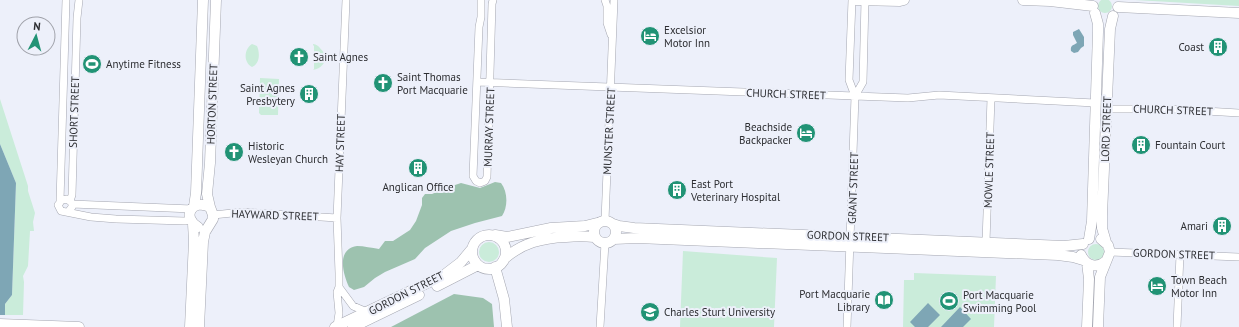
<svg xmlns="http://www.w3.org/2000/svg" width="1239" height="327" font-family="'PT Sans',sans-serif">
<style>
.green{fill:#caecda}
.forest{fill:#9dc2af}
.water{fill:#7ea6b5}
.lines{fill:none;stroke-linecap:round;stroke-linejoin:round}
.street-casing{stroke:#a5a7b1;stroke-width:8}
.secondary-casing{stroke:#a5a7b1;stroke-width:11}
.street{stroke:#fff;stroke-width:7}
.secondary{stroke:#fff;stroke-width:10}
.labels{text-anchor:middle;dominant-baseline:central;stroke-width:4;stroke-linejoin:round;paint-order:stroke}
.poi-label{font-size:11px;fill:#2d2e32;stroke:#edf0fa;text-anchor:start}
.street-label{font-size:11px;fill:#2d2e32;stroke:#edf0fa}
</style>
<rect width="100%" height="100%" fill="#edf0fa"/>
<!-- green -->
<path class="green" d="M1098 6a7 7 0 1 1 14 0a7 7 0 1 1-14 0Z
M 1135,0 L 1239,0 L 1239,6 Z
M 252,44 L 257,46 C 260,53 260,64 252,67 C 243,62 244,49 252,44 Z
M 313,44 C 320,45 321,51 327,55 C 326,62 321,69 313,70 L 314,69 L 314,61 L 316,61 L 319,59 L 319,56 L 317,53 L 314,53 L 314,46 L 313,45 Z
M 260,78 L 279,79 L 278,115 L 261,115 L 259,113 Z
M 0,99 L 28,186 L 28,191 L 35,213 L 33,222 L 34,231 L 30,231 L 28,266 L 23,276 L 24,282 L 23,315 L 5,315 L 5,304 L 12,295 L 16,183 L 0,144 Z
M479 252a10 10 0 1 1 20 0a10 10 0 1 1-20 0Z
M1088 252a8 8 0 1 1 16 0a8 8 0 1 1-16 0Z
M 683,251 L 777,258 L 774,327 L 680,327 Z
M 914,273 L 996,276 L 994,327 L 903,327 L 904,280 L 914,280 Z"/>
<!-- forest -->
<path class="forest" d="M 495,182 L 501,183 C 508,192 508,207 502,216 L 475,223 L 451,231 L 425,248 L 415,259 L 385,272 L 375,278 L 364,287 L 354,290 L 349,287 C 343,274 336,249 357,246 C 364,246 372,248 379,249 L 385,241 L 393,241 L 410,230 L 416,221 L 422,205 L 422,198 L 425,194 L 432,194 L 449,187 L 461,183 L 480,188 Z
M 454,294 L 483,298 L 492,304 L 494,327 L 391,327 Z"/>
<!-- water -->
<path class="water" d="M 1079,29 L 1084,37 L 1084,46 L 1081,48 L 1078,52 L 1074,53 L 1071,51 C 1070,45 1074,45 1077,43 L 1073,35 L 1073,32 Z
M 0,144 L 16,183 L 12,295 L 5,304 L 5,315 L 0,315 Z
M 928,303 L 940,315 L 928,327 L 915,327 L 910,322 Z
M 960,307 L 971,319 L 963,327 L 941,327 Z"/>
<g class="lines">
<defs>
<path id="street" d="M 481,0 L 481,17 L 479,27 L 473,176 L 476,181 L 480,183 L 485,181 L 487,177 L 492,4 L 493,0
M 605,0 L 607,6 L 607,23 L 611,35
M 477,82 L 908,98 L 939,95 L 1095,103
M 855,96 L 863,82 L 865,0
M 1107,109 L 1172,109 L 1239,113
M 60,201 L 66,0
M 70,201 L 72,195 L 77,18 L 79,0
M 72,204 L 192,209
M 68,212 L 72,207 L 72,203 L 67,199 L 62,200 L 58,205 L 61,211 L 91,217 L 116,219 L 185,221 L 191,220
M 213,215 L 242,212 L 337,218
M 605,220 L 614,0
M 986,242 L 991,98
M 1110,252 L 1239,257
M 339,287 L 353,306 L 367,312
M 337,326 L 339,313 L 337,292 L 339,287 L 339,273 L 337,218 L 346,0
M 600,327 L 605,243
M 847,327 L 855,96 L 849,80 L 852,0
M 1177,327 L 1180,254"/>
<path id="secondary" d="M 856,0 L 900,1 L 904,0
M 1023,0 L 1050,1 L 1093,6
M 1118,7 L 1239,13
M 194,206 L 196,193 L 203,0
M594 232a11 11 0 1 1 22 0a11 11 0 1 1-22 0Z
M 613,224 L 619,226 L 634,228 L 1064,246 L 1083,244
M 198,227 C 181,217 192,198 210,207
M472 252a17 17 0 1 1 34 0a17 17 0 1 1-34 0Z
M 495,235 L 507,237 L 551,228 L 585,226 L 597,223
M 614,239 L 637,238 L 1058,255 L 1073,257 L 1083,260
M 1089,239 L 1092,221 L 1098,32 L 1098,24 L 1095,13
M 1106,242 L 1102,228 L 1102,215 L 1110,29 L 1113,16
M 1081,255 C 1086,266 1097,269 1106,261
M 504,259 C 522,243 542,238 566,237 C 576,236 585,236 594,237
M 1087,263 L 1089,279 L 1087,327
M 495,267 L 504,299 L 507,327
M 437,286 L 478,265
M 0,324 L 79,327
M 190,327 L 194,241 L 193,224
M 199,327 L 203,242 L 205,232 L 213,219 L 213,215 L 210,207 L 207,194 L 210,163 L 216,0
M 335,327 L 444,275 L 461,262 L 471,250
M 353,327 L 419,295
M 1098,327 L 1100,277 L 1110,252 L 1108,245 L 1101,239"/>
</defs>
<!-- street casing -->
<use href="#street" class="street-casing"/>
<!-- secondary casing -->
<use href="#secondary" class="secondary-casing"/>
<!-- street -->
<use href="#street" class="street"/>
<!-- secondary -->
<use href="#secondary" class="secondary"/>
</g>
<!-- icons -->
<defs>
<symbol id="hotel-disc" viewBox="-11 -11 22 22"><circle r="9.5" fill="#219375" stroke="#edf0fa"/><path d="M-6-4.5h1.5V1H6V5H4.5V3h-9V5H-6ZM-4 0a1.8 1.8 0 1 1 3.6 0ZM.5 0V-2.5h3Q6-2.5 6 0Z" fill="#fff"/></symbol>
<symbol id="building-disc" viewBox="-11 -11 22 22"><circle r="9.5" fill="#219375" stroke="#edf0fa"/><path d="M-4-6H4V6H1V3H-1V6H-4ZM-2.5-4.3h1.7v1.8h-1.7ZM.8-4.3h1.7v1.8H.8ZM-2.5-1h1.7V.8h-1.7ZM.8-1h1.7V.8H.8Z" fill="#fff"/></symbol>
<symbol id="church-disc" viewBox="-11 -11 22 22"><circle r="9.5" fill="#219375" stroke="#edf0fa"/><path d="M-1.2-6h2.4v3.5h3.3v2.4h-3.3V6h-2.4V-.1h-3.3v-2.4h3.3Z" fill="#fff"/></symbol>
<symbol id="stadium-disc" viewBox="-11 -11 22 22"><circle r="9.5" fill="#219375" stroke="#edf0fa"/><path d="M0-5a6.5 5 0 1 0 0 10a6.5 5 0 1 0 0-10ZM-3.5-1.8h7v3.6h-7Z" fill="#fff"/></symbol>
<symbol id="library-disc" viewBox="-11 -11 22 22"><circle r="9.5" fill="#219375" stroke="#edf0fa"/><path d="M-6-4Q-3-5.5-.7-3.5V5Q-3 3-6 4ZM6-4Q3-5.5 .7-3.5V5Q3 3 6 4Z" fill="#fff"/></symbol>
<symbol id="university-disc" viewBox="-11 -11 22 22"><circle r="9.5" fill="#219375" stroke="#edf0fa"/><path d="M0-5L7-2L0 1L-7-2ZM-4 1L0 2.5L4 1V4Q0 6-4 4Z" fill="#fff"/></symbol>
</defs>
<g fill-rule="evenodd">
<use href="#hotel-disc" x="639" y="25" width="22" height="22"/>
<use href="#building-disc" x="1207" y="36" width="22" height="22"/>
<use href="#church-disc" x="288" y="46" width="22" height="22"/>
<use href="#stadium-disc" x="81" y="53" width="22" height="22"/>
<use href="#church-disc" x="372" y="72" width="22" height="22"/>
<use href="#building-disc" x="298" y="83" width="22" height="22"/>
<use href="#hotel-disc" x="795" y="122" width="22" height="22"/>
<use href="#building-disc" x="1130" y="134" width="22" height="22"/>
<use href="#church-disc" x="223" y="141" width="22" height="22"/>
<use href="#building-disc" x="407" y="157" width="22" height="22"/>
<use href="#building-disc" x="666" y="179" width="22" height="22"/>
<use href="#building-disc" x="1211" y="215" width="22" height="22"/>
<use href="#hotel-disc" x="1146" y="275" width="22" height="22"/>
<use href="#library-disc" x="873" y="289" width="22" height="22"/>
<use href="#stadium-disc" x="938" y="290" width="22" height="22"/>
<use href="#university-disc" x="639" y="301" width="22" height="22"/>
</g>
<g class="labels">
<!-- poi labels -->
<g class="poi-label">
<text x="664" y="30">Excelsior<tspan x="664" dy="13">Motor Inn</tspan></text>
<text x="1204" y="47" text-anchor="end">Coast</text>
<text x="313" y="57">Saint Agnes</text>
<text x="106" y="64">Anytime Fitness</text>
<text x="397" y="77">Saint Thomas<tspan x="397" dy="13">Port Macquarie</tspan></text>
<text x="295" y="88" text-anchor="end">Saint Agnes<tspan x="295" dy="13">Presbytery</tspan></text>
<text x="792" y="127" text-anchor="end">Beachside<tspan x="792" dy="13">Backpacker</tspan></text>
<text x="1155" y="145">Fountain Court</text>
<text x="248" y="146">Historic<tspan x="248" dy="13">Wesleyan Church</tspan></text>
<text x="691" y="184">East Port<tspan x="691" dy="13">Veterinary Hospital</tspan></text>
<text x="418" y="187" text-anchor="middle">Anglican Office</text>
<text x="1208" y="226" text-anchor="end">Amari</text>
<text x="1171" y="280">Town Beach<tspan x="1171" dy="13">Motor Inn</tspan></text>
<text x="870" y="294" text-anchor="end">Port Macquarie<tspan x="870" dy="13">Library</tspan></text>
<text x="963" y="295">Port Macquarie<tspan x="963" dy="13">Swimming Pool</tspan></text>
<text x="664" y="312">Charles Sturt University</text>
</g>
<!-- street labels -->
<g class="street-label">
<text transform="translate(786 94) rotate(2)">CHURCH STREET</text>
<text transform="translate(212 104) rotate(-88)">HORTON STREET</text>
<text transform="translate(1173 110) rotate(2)">CHURCH STREET</text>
<text transform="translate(74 112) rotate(-88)">SHORT STREET</text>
<text transform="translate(489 127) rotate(-88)">MURRAY STREET</text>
<text transform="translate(1106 129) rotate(-88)">LORD STREET</text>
<text transform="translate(609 131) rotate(-87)">MUNSTER STREET</text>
<text transform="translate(340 143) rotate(-88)">HAY STREET</text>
<text transform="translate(989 170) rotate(-88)">MOWLE STREET</text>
<text transform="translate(853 188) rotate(-88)">GRANT STREET</text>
<text transform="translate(275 215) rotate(2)">HAYWARD STREET</text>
<text transform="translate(848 236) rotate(2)">GORDON STREET</text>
<text transform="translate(1174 254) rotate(2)">GORDON STREET</text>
<text transform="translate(406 293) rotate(-27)">GORDON STREET</text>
</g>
</g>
<!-- north arrow -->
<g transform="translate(36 36) rotate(6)"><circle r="19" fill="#edf0fa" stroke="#a0a2aa"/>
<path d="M0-3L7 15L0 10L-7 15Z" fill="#219375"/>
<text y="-6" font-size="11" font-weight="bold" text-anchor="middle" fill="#2d2e32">N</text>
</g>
</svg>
